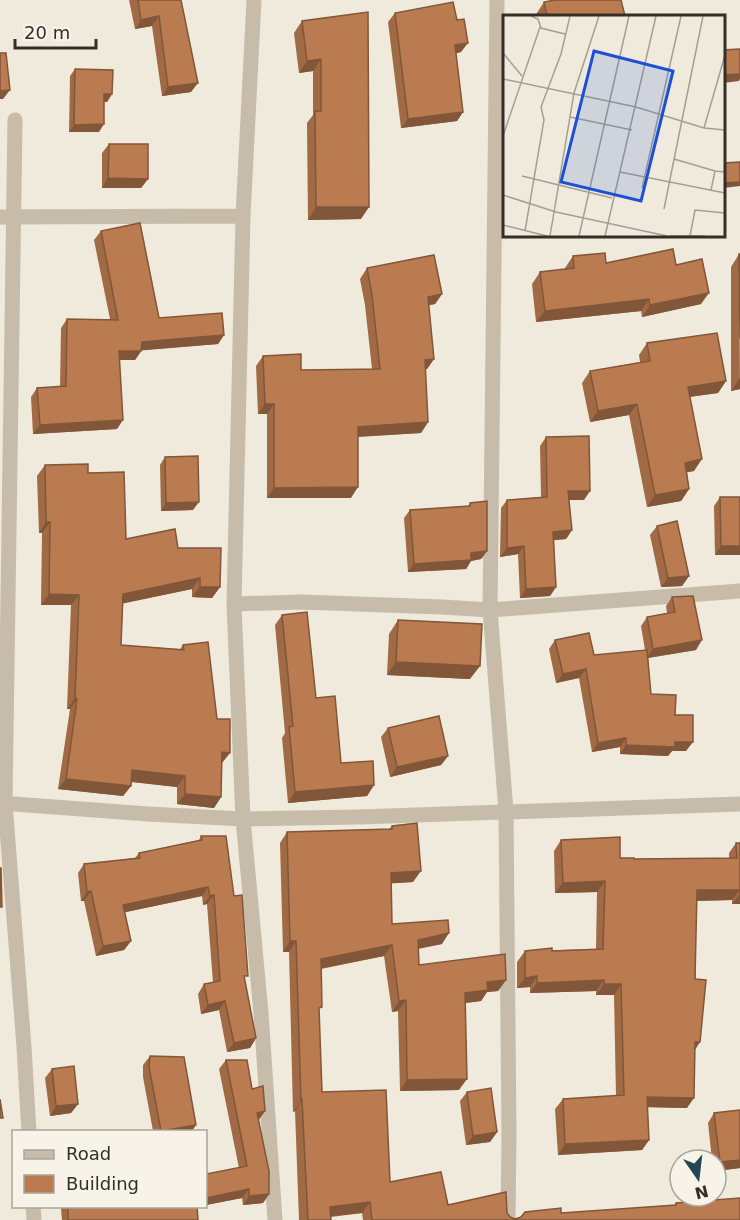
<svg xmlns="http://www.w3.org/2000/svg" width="740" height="1220" font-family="'DejaVu Sans',sans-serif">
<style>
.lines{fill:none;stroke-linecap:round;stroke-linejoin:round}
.minor{stroke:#c6bca9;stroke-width:15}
.wall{fill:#a06a45}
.shaded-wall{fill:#825638}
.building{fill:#ba7b50;stroke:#825638;stroke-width:1.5}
.inset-road{fill:none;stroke:#a49f94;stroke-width:1.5}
.view{fill:#1d4ed8;fill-opacity:0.15;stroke:#1d4ed8;stroke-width:3}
.inset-edge{fill:none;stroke:#342e28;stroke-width:3}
</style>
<rect width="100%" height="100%" fill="#efeadc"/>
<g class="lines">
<!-- minor -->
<path class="minor" d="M 254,0 L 243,216 L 234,604 L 243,819 L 261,1013 L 275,1220
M 497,0 L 490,610 L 506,811 L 509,1135 L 508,1220
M 15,120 L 5,803 L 24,1047 L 29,1132
M 0,217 L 243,216
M 234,604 L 301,602 L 442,607 L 490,610 L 740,591
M 0,803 L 148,814 L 243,819 L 359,817 L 740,804
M 33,1206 L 34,1220"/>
</g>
<!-- wall -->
<path class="wall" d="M 129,0 L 181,0 L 191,92 L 162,96 L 152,26 L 135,29 Z
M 544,2 L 625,16 L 535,16 Z
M 368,12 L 361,219 L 308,220 L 307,123 L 313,115 L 313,71 L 299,73 L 294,33 L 302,21 Z
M 395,13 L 461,52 L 456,53 L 463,112 L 457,121 L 401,128 L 388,22 Z
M 75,69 L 112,94 L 107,102 L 104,102 L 99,132 L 69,132 L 70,76 Z
M 109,144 L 148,179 L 141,188 L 102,188 L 102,153 Z
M 101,231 L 159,318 L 224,335 L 218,344 L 142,350 L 135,360 L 120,360 L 117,429 L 33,434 L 31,397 L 37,388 L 60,387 L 61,328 L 67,319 L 110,319 L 94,240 Z
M 739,254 L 740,389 L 731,391 L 731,267 Z
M 573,256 L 606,263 L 676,265 L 701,304 L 642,317 L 641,311 L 536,322 L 532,284 L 540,272 L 565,270 L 565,268 Z
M 367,268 L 442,294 L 435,304 L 429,305 L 434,359 L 427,369 L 425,369 L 428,422 L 421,433 L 358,437 L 351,498 L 267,498 L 267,414 L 258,414 L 256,366 L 263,356 L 301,370 L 372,369 L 365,305 L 360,279 Z
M 647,343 L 726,381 L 718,393 L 690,397 L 694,471 L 687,472 L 689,489 L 681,501 L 647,507 L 629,415 L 590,422 L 582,383 L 590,371 L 640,362 L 639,355 Z
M 546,437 L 584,500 L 569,500 L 572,530 L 566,539 L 554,540 L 556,587 L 550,596 L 520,598 L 518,554 L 500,557 L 501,508 L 507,500 L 541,497 L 540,446 Z
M 165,457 L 193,510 L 161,511 L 160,465 Z
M 45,465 L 88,473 L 126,539 L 178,548 L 220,587 L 212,598 L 192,597 L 192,589 L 123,603 L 121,645 L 180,649 L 183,645 L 222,763 L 221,797 L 214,808 L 177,804 L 177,787 L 131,782 L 131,786 L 123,796 L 58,789 L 70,709 L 67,709 L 71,605 L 41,605 L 42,533 L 39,533 L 37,476 Z
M 720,497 L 740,497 L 740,555 L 715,555 L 714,506 Z
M 470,503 L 487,551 L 481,559 L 471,561 L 466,569 L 408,572 L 404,518 L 410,510 L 468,506 Z
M 657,526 L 689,576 L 682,586 L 661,587 L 650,535 Z
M 672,597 L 696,650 L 648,658 L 651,694 L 675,715 L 686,751 L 672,751 L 668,756 L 620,754 L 620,747 L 592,752 L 579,678 L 556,683 L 549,649 L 555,640 L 594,655 L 645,650 L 641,626 L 647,617 L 667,613 L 666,606 Z
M 282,615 L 341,763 L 374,785 L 367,796 L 288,803 L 282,738 L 285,733 L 275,625 Z
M 398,620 L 470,679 L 387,675 L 389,634 Z
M 388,728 L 448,756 L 441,765 L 390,777 L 381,737 Z
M 392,826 L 413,882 L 391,883 L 392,924 L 442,944 L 418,949 L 419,965 L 506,980 L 498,991 L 487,992 L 481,1001 L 465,1003 L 459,1090 L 400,1091 L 398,1011 L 392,1012 L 384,956 L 321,969 L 319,1011 L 322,1092 L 390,1182 L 448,1205 L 507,1213 L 510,1217 L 515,1219 L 561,1213 L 674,1205 L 676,1203 L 740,1220 L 363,1220 L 362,1213 L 331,1217 L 331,1220 L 299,1220 L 295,1111 L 293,1112 L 289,952 L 283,952 L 280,843 L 287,832 L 389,829 Z
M 201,836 L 245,981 L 256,1038 L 250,1048 L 227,1052 L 219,1010 L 201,1014 L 198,994 L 204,984 L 213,983 L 207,904 L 203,905 L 202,896 L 125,912 L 131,941 L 124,950 L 96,956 L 84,901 L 81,901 L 78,873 L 84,864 L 135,858 L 139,853 L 199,840 Z
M 561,840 L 620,858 L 634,859 L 729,858 L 729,853 L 736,843 L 740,843 L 740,904 L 732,904 L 732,900 L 696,901 L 695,1050 L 687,1108 L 647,1107 L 649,1140 L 642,1150 L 558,1155 L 555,1109 L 563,1099 L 616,1096 L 614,995 L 596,995 L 596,991 L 530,993 L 530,987 L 517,988 L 517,962 L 525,951 L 596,949 L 597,892 L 555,893 L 554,851 Z
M 150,1056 L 192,1131 L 153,1131 L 143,1077 L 143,1065 Z
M 226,1060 L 252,1089 L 265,1111 L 259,1120 L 269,1194 L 263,1203 L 243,1205 L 242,1198 L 206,1205 L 206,1174 L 239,1168 L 219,1069 Z
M 52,1069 L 78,1104 L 71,1113 L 50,1116 L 45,1078 Z
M 467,1092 L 497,1132 L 490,1142 L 466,1145 L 460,1101 Z
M 740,1110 L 740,1168 L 716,1171 L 716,1160 L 712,1160 L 708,1123 L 714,1113 Z
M 63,1206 L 200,1206 L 197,1207 L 198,1220 L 62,1220 L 61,1209 Z"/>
<!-- shaded-wall -->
<path class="shaded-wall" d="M 159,16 L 152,26 L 135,29 L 141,20 Z
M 468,43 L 461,52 L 449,55 L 455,45 Z
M 321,59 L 313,71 L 299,73 L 307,61 Z
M 740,74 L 740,79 L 739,81 L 723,83 L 723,75 Z
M 198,83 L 191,92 L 162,96 L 168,87 Z
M 10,90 L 3,99 L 0,99 L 0,91 Z
M 104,94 L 112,94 L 107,102 L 99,101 Z
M 463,112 L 457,121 L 401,128 L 408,119 Z
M 104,124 L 99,132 L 69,132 L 74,125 Z
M 108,178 L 148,179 L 141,188 L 102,188 Z
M 740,182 L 740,186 L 723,188 L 723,183 Z
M 316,207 L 369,207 L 361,219 L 308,220 Z
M 709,293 L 701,304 L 642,317 L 650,305 Z
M 442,294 L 435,304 L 420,307 L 428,297 Z
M 649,299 L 641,311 L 536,322 L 545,311 Z
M 224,335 L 218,344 L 135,351 L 142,342 Z
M 119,351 L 141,351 L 135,360 L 113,360 Z
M 434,359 L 427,369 L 417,370 L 425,360 Z
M 740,378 L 740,389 L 731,391 Z
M 726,381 L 718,393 L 680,398 L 688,387 Z
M 265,404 L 274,404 L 267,414 L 258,414 Z
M 637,404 L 629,415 L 590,422 L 598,411 Z
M 123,420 L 117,429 L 33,434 L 40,425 Z
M 428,422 L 421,433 L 351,437 L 358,427 Z
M 702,459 L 694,471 L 677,474 L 685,463 Z
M 358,487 L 351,498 L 267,498 L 274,488 Z
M 689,489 L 681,501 L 647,507 L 655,495 Z
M 568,491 L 590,491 L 584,500 L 562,500 Z
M 199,502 L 193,510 L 161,511 L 166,503 Z
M 46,522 L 50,522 L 42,533 L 39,533 Z
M 572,530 L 566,539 L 547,541 L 553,532 Z
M 524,546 L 518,554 L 500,557 L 507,548 Z
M 721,546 L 740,546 L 740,555 L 715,555 Z
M 487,551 L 481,559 L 471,561 L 466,569 L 408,572 L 414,564 Z
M 689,576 L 682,586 L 661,587 L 668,578 Z
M 200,578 L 192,589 L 116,605 L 123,594 Z
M 200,587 L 220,587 L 212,598 L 192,597 Z
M 556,587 L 550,596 L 520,598 L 526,589 Z
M 49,594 L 79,595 L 71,605 L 41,605 Z
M 702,640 L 696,650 L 647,658 L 653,649 Z
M 396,662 L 480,666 L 470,679 L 387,675 Z
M 586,669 L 579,678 L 556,683 L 563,674 Z
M 75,698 L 77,699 L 70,709 L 67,709 Z
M 626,738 L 620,747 L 592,752 L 598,743 Z
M 675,742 L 693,742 L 686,751 L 672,751 L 668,756 L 620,754 L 626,745 Z
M 222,752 L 230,753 L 222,763 L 214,763 Z
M 448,756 L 441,765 L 390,777 L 397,767 Z
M 132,770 L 185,776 L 177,787 L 125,781 Z
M 66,779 L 131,786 L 123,796 L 58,789 Z
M 374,785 L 367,796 L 288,803 L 295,792 Z
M 185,794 L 221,797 L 214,808 L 177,804 Z
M 421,871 L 413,882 L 383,884 L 391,873 Z
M 605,881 L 597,892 L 555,893 L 563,883 Z
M 208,887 L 202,896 L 117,914 L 123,905 Z
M 697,890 L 739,890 L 732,900 L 689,901 Z
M 91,891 L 84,901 L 81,901 L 87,892 Z
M 740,894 L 740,904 L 732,904 Z
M 214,895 L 207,904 L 203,905 L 210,896 Z
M 449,933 L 442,944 L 410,950 L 418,940 Z
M 131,941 L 124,950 L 96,956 L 103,946 Z
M 290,941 L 296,941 L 289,952 L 283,952 Z
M 392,945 L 384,956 L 313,970 L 321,959 Z
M 537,976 L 530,987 L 517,988 L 525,978 Z
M 506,980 L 498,991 L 487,992 L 481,1001 L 458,1004 L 465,993 L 487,982 Z
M 604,980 L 596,991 L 530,993 L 537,983 Z
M 604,984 L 621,984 L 614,995 L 596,995 Z
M 406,1000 L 398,1011 L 392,1012 L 399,1001 Z
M 225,1001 L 219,1010 L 201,1014 L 208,1005 Z
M 256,1038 L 250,1048 L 227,1052 L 234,1043 Z
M 695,1042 L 700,1042 L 693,1053 Z
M 467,1079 L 459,1090 L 400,1091 L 407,1080 Z
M 647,1097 L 694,1098 L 687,1108 L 639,1107 Z
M 302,1100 L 295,1111 L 293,1112 L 301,1101 Z
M 78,1104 L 71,1113 L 50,1116 L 56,1106 Z
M 265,1111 L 258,1120 L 257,1113 Z
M 196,1125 L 192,1131 L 164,1131 Z
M 497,1132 L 490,1142 L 466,1145 L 473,1136 Z
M 649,1140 L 642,1150 L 558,1155 L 565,1144 Z
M 740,1160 L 740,1168 L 716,1171 L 716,1168 L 720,1162 Z
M 249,1189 L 242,1198 L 206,1205 L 206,1198 Z
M 269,1194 L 263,1203 L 243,1205 L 249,1196 Z
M 370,1202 L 362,1213 L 322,1217 L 330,1207 Z"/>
<!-- building -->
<path class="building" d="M 138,0 L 181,0 L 198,83 L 168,87 L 159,16 L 141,20 Z
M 555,0 L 621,0 L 625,16 L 547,16 L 544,2 Z
M 453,2 L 457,20 L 464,19 L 468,43 L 455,45 L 463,112 L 408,119 L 395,13 Z
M 368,12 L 369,207 L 316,207 L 315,111 L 321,111 L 321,59 L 307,61 L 302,21 Z
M 740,49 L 740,74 L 723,75 L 723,50 Z
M 0,53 L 6,53 L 10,90 L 0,91 Z
M 75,69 L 113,70 L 112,94 L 104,94 L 104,124 L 74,125 Z
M 109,144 L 148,144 L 148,179 L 108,178 Z
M 740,162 L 740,182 L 723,183 L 723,163 Z
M 140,223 L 159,318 L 222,313 L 224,335 L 142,342 L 141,351 L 119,351 L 123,420 L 40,425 L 37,388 L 66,386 L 67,319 L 118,320 L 101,231 Z
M 673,249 L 676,265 L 702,259 L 709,293 L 650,305 L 649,299 L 545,311 L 540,272 L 574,268 L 573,256 L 605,253 L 606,263 Z
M 739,254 L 740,254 L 740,339 Z
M 434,255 L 442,294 L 428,297 L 434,359 L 425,360 L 428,422 L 358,427 L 358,487 L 274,488 L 274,404 L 265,404 L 263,356 L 301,354 L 301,370 L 380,369 L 372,295 L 367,268 Z
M 717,333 L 726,381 L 688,387 L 702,459 L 685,463 L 689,489 L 655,495 L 637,404 L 598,411 L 590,371 L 650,361 L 647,343 Z
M 589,436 L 590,491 L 568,491 L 572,530 L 553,532 L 556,587 L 526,589 L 524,546 L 507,548 L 507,500 L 547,497 L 546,437 Z
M 198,456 L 199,502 L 166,503 L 165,457 Z
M 88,464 L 88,473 L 124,472 L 126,539 L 175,529 L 178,548 L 221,548 L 220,587 L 200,587 L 200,578 L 123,594 L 121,645 L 184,650 L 183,645 L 208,642 L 217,719 L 230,719 L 230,753 L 222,752 L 221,797 L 185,794 L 185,776 L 132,770 L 131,786 L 66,779 L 77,699 L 75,698 L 79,595 L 49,594 L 50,522 L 46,522 L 45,465 Z
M 720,497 L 740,497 L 740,546 L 721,546 Z
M 487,501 L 487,551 L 471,553 L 471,560 L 414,564 L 410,510 L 470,506 L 470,503 Z
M 677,521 L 689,576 L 668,578 L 657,526 Z
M 693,596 L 702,640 L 653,649 L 647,617 L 675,612 L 672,597 Z
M 307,612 L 316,698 L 335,696 L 341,763 L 373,761 L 374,785 L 295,792 L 289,727 L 293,726 L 282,615 Z
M 398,620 L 482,624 L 480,666 L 396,662 Z
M 589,633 L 594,655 L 647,650 L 651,694 L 676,695 L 675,715 L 693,715 L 693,742 L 675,742 L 675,747 L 626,745 L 626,738 L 598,743 L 586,669 L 563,674 L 555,640 Z
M 439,716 L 448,756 L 397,767 L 388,728 Z
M 417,823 L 421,871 L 391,873 L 392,924 L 448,920 L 449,933 L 418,940 L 419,965 L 505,954 L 506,980 L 487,982 L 488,990 L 465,993 L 467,1079 L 407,1080 L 406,1000 L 399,1001 L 392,945 L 321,959 L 322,1007 L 319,1008 L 322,1092 L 386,1090 L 390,1182 L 441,1172 L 448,1205 L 506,1192 L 507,1213 L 510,1217 L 515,1219 L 521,1217 L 525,1212 L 561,1208 L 561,1213 L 676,1205 L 676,1203 L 740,1198 L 740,1220 L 372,1220 L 370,1202 L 330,1207 L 331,1220 L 308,1220 L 302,1100 L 301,1101 L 296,941 L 290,941 L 287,832 L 392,829 L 392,826 Z
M 201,836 L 226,836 L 234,896 L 242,895 L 248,976 L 244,976 L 256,1038 L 234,1043 L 225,1001 L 208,1005 L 204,984 L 220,981 L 214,895 L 210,896 L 208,887 L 123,905 L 131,941 L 103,946 L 91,891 L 87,892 L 84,864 L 140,858 L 139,853 L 202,840 Z
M 620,837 L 620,858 L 634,858 L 634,859 L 737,858 L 736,843 L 740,843 L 740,894 L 739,890 L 697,890 L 695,979 L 706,980 L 700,1042 L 695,1042 L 694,1098 L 647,1097 L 649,1140 L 565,1144 L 563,1099 L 624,1095 L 621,984 L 604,984 L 604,980 L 537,983 L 537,976 L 525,978 L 525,951 L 552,948 L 552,951 L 603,949 L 605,881 L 563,883 L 561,840 Z
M 0,868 L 1,868 L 2,907 L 0,907 Z
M 150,1056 L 184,1057 L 196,1125 L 161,1131 L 149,1067 Z
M 226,1060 L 247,1060 L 252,1089 L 263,1086 L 265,1111 L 257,1113 L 269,1171 L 269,1194 L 249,1196 L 249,1189 L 206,1198 L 206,1174 L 247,1166 Z
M 74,1066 L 78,1104 L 56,1106 L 52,1069 Z
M 491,1088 L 497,1132 L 473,1136 L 467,1092 Z
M 0,1099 L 3,1118 L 0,1118 Z
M 740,1110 L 740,1160 L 720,1162 L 714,1113 Z
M 68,1206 L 197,1206 L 198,1220 L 68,1220 Z"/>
<!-- overview -->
<g transform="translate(503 15)">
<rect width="222" height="222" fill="#efeadc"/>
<path class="inset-road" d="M 28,1 L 35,4 L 38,13 L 62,19M 0,38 L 19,61M 0,64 L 133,92 L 201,113 L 222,115M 67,102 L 129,115M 201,113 L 222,40M 0,121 L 37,12M 171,144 L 212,156M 117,157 L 222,178M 19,161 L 109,183M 139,173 L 178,1M 208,175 L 212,156 L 222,157M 0,180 L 53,197 L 164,221M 161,194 L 200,1M 0,210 L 44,221M 22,216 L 41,105 L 38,92 L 58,39 L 67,1M 47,221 L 71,78 L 96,1M 76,221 L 126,1M 102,221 L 153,1M 166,221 L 202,221M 187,221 L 192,195 L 222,198"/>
<path class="view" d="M 91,36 L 170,56 L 138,186 L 58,167 Z"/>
<rect width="222" height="222" class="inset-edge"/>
</g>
<!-- legend -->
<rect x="12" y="1130" width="195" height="78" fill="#f8f3e8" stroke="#aaa49b" stroke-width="1.5"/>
<rect x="24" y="1150" width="30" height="9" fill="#c6bca9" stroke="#aaa49b" stroke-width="1.5"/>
<text x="66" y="1160" font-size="18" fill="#342e28">Road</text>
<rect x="24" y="1175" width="30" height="18" fill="#ba7b50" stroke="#aaa49b" stroke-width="1.5"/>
<text x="66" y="1190" font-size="18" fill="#342e28">Building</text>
<!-- north arrow -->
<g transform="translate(698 1178) rotate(166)"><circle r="28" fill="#f8f3e8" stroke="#aaa49b" stroke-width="1.5"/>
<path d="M0-4.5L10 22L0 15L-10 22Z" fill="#224752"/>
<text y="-9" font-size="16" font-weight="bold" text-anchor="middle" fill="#342e28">N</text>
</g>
<!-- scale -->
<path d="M15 39v9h81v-9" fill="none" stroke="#342e28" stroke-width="3"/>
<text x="24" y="39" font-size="18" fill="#342e28" stroke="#f8f3e8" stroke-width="4.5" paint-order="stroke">20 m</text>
</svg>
